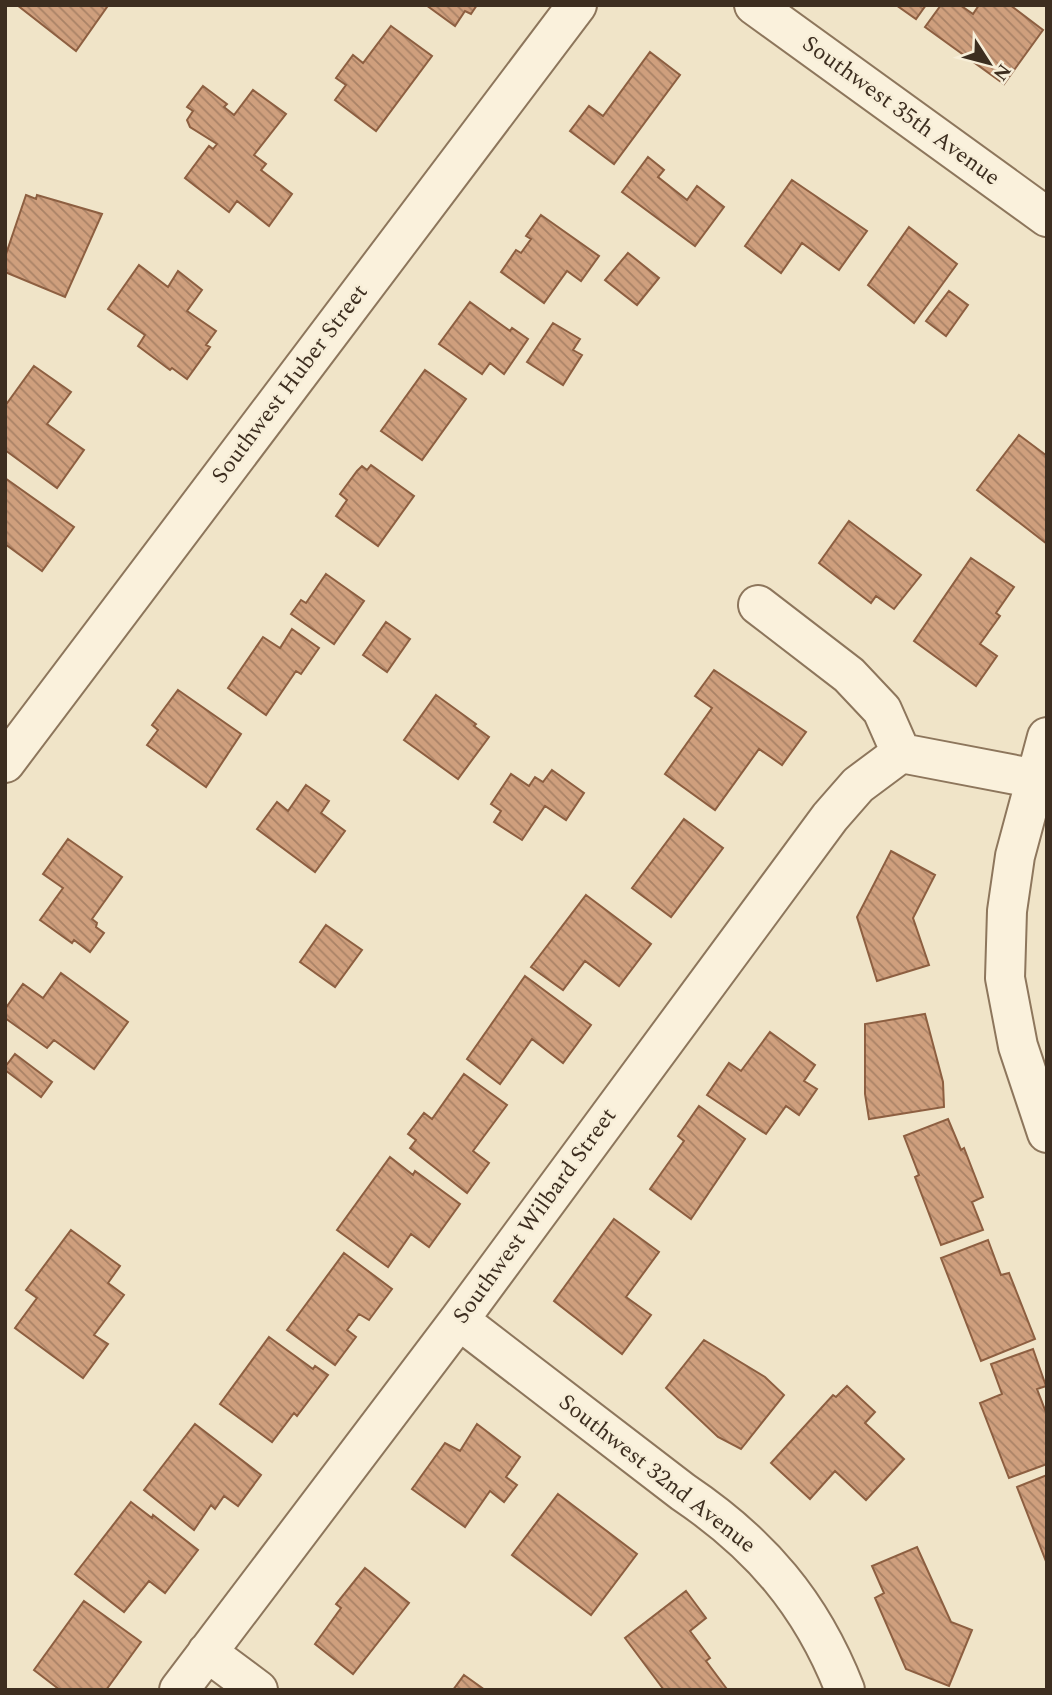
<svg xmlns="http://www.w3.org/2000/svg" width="1052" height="1695" font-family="Spectral,serif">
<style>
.building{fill:url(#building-back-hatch);stroke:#8d5f41;stroke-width:2}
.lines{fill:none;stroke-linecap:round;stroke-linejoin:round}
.minor-casing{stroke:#8d765c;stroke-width:42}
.tertiary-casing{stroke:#8d765c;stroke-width:42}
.minor{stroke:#faf1dc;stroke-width:38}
.tertiary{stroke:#faf1dc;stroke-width:38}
.labels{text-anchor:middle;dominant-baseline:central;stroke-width:5;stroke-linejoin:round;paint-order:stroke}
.street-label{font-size:23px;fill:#3d2e20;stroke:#f7eed8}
</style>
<defs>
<pattern id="building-back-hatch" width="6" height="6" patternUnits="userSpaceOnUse" patternTransform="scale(1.75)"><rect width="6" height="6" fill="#cf9f7d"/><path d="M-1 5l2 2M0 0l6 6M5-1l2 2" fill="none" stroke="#a98266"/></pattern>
</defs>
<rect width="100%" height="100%" fill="#f0e4c8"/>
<!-- building -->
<path class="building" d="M 17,5 L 104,5 L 107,7 L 76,51 Z
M 426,5 L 477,5 L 471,14 L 465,11 L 455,26 Z
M 896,5 L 926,5 L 916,19 Z
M 941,5 L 960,5 L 973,14 L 979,5 L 1010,5 L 1043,30 L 1004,84 L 925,27 Z
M 391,26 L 432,56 L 376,131 L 335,100 L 346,85 L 336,78 L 353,55 L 363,63 Z
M 650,52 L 680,75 L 614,164 L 570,131 L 589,106 L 603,116 Z
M 203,86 L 227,104 L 224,107 L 234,115 L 253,90 L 286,114 L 254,155 L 266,164 L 261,170 L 292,194 L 269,226 L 237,201 L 229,212 L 185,178 L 209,146 L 213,149 L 217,144 L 190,127 L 187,120 L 193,111 L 187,107 Z
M 648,157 L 664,170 L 658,177 L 687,200 L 697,186 L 724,207 L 695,246 L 622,192 Z
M 792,180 L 867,231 L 839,270 L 802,243 L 781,273 L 745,246 Z
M 26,195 L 36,199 L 37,195 L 102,214 L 65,297 L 5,272 L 5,257 Z
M 541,215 L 599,256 L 581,281 L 567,271 L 544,303 L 501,272 L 516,250 L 521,253 L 531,239 L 526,236 Z
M 909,227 L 957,264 L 914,323 L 868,285 Z
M 628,253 L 659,278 L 637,305 L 605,280 Z
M 139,265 L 168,287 L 178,271 L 202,290 L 187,311 L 216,331 L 206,345 L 210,347 L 187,379 L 172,368 L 170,370 L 138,346 L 145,335 L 108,309 Z
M 949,291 L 968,305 L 946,336 L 926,321 Z
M 470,302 L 510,331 L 512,328 L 528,339 L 504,374 L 490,363 L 482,374 L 439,344 Z
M 553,323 L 580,339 L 573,350 L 582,355 L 563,385 L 527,362 Z
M 34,366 L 71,392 L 47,424 L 84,450 L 57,488 L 5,450 L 5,406 Z
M 425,370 L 466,399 L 422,460 L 381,431 Z
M 1019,435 L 1047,456 L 1047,544 L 977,490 Z
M 371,465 L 414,496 L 378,546 L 336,516 L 347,500 L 340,494 L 357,471 L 362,466 L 367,470 Z
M 5,478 L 74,527 L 42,571 L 5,544 Z
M 849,521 L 921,575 L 894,609 L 876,596 L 871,603 L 819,563 Z
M 971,558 L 1014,587 L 996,613 L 1000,616 L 980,644 L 997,656 L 976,686 L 914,641 Z
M 326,574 L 364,601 L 334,644 L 291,614 L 301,600 L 306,603 Z
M 386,622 L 410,639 L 387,672 L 363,655 Z
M 292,629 L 319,648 L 301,674 L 296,671 L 266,715 L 228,688 L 263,637 L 280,648 Z
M 714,670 L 806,732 L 782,765 L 759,749 L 715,810 L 665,774 L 712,708 L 695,696 Z
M 178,690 L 241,734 L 206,787 L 147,745 L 158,730 L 152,725 Z
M 436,695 L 476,724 L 474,726 L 489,737 L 458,779 L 404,740 Z
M 552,770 L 584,793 L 566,820 L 545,806 L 522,840 L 494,822 L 501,811 L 491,804 L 511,774 L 529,786 L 535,777 L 543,782 Z
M 306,785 L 329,801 L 321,813 L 345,831 L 315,872 L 257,829 L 277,802 L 288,811 Z
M 684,819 L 723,848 L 671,917 L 632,888 Z
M 68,839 L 122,877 L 92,919 L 97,923 L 96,927 L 104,933 L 90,952 L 74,940 L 72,943 L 40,920 L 63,888 L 43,874 Z
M 891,851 L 935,875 L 913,918 L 929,965 L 877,981 L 857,917 Z
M 586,895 L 651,944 L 619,986 L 585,961 L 563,990 L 531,967 Z
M 326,925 L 362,950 L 335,987 L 300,962 Z
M 61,973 L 128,1022 L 94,1069 L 54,1040 L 47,1048 L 5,1018 L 5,1009 L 23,984 L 43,998 Z
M 525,976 L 591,1025 L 563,1063 L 532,1039 L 500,1084 L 467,1059 Z
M 925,1014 L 943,1082 L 944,1107 L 869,1119 L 865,1094 L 865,1024 Z
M 770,1032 L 815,1065 L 804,1081 L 817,1089 L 799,1115 L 786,1106 L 766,1134 L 707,1095 L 729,1063 L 741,1071 Z
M 15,1054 L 52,1082 L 41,1097 L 5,1070 L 5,1067 Z
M 464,1074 L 507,1105 L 473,1151 L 489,1163 L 467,1193 L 410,1148 L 416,1140 L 408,1134 L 424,1113 L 432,1119 Z
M 699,1106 L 745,1139 L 691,1219 L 650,1189 L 684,1141 L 678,1136 Z
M 948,1119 L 961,1150 L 964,1148 L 983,1197 L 972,1202 L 983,1230 L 941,1245 L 915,1177 L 919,1175 L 904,1136 Z
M 390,1157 L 413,1175 L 415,1171 L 460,1204 L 429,1247 L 411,1234 L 388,1267 L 337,1230 Z
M 614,1219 L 659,1252 L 626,1297 L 651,1315 L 622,1354 L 554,1301 Z
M 71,1230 L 120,1266 L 108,1283 L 124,1295 L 94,1335 L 108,1344 L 83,1378 L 15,1328 L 37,1298 L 26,1290 Z
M 988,1240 L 1001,1275 L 1009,1273 L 1035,1339 L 981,1361 L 941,1258 Z
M 344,1253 L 392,1289 L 369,1320 L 359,1314 L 347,1330 L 356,1337 L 335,1365 L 287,1330 Z
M 269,1337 L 313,1369 L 315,1366 L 328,1375 L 297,1416 L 294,1413 L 272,1442 L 220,1404 Z
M 704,1340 L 765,1377 L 784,1395 L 741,1449 L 718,1437 L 666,1388 Z
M 1033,1349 L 1046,1386 L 1037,1389 L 1047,1415 L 1047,1464 L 1009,1478 L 980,1403 L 1002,1394 L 991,1364 Z
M 847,1386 L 875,1412 L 865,1423 L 904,1459 L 866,1500 L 835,1471 L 810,1499 L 771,1463 L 833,1395 L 836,1397 Z
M 195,1424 L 261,1475 L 238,1506 L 224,1496 L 215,1509 L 211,1505 L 194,1530 L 144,1490 Z
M 477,1424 L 520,1457 L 506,1477 L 517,1485 L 504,1502 L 490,1491 L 465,1527 L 412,1489 L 445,1443 L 460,1451 Z
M 1047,1475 L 1047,1564 L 1017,1487 Z
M 558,1494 L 637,1554 L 591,1615 L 512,1555 Z
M 131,1502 L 152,1518 L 153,1515 L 198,1550 L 165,1593 L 149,1581 L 124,1612 L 75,1574 Z
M 917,1547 L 951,1622 L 972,1630 L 949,1686 L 906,1669 L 875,1598 L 884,1593 L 872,1566 Z
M 365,1568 L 409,1603 L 353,1674 L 315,1644 L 341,1608 L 336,1604 Z
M 686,1591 L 706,1618 L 690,1631 L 710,1658 L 706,1661 L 726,1688 L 724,1690 L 664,1690 L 625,1638 Z
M 84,1601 L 141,1642 L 106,1690 L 60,1690 L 34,1670 Z
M 464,1675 L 485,1690 L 453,1690 Z"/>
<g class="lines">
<defs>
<path id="minor" d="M 758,605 L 849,675 L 882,710 L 901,753
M 1047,737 L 1015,856 L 1007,911 L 1005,978 L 1018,1046 L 1047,1133
M 901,753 L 1047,781
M 5,763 L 577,5
M 459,1320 L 683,1492 C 760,1544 811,1603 845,1690
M 207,1652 L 258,1690
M 179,1690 L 459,1320 L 830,817 L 858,785 L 901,753"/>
<path id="tertiary" d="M 754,5 L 1047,217"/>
</defs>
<!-- minor casing -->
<use href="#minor" class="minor-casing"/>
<!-- tertiary casing -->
<use href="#tertiary" class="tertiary-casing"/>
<!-- minor -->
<use href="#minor" class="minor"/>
<!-- tertiary -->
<use href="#tertiary" class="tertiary"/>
</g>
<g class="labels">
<!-- street labels -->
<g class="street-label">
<text transform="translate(901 111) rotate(36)">Southwest 35th Avenue</text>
<text transform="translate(290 384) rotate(-53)">Southwest Huber Street</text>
<text transform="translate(535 1216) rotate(-54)">Southwest Wilbard Street</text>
<text transform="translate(657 1474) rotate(38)">Southwest 32nd Avenue</text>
</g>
</g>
<!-- border -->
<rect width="1052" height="1695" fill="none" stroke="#3d2e20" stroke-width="14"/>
<!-- north arrow -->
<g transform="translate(989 63) rotate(126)" stroke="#f7eed8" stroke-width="5" paint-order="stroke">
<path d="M0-5L12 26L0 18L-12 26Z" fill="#3d2e20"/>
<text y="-10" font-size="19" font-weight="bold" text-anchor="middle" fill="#3d2e20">N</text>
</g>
</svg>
